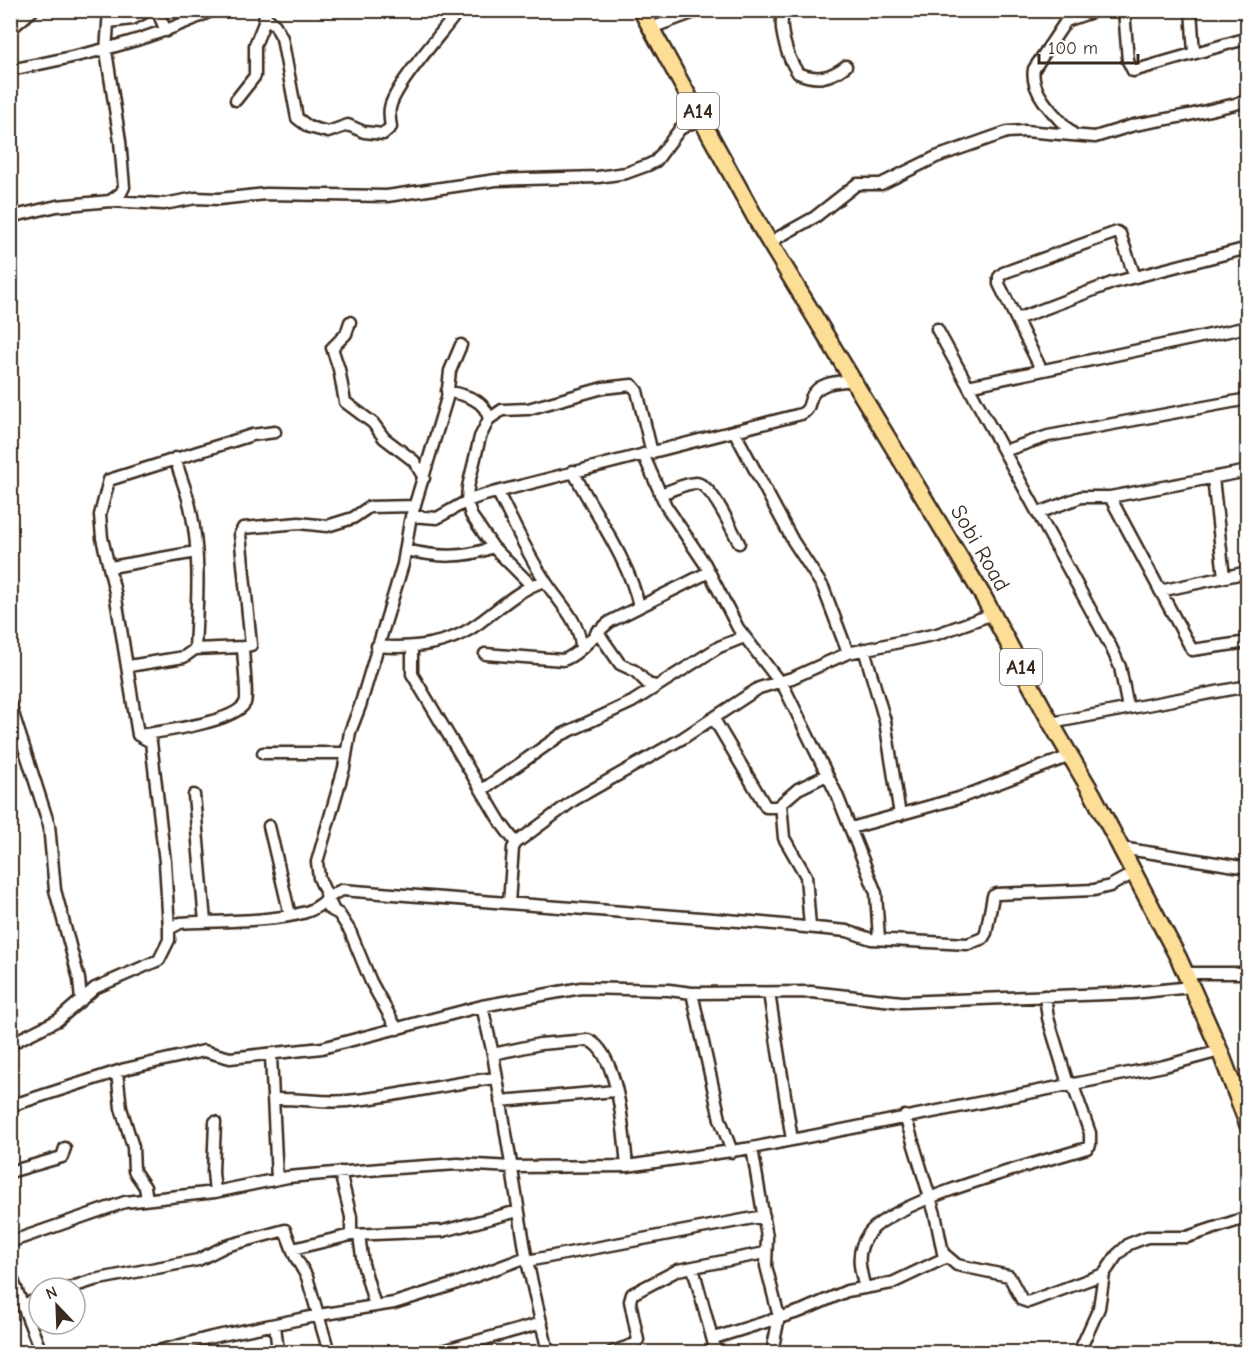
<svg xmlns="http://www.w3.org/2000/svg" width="1258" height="1363" font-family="'Comic Neue',sans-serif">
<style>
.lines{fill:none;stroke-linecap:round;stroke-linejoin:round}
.minor-casing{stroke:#3b2a1e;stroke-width:15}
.highway-casing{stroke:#3b2a1e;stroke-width:20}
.minor{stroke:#fff;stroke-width:10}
.highway{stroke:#fdde96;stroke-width:15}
.labels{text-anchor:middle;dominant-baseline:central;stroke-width:4.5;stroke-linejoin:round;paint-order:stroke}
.shield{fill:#fff;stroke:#766a62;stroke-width:1.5}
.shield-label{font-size:21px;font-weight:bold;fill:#3b2a1e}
.street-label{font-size:22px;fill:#3b2a1e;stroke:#fff}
</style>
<rect width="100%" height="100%" fill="#fff"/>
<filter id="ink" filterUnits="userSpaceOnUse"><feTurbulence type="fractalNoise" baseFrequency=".0167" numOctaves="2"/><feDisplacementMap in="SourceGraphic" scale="12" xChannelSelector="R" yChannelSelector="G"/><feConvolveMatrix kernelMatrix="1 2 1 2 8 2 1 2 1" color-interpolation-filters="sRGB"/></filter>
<g filter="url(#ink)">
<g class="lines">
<defs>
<path id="minor" d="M 109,10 L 106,51 L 120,141 L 124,187 L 121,193 L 110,201
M 157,10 L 166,31
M 784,10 C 777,27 788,59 798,73 C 817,81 830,78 846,66
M 1124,10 L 1128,61 L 1133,71 L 1248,38
M 1191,10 L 1194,53
M 266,17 L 275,25 L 282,38 L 297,118 L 309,127 L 328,132 L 348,125 L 364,132 L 383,134 L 391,127 C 390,121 389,113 390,108 C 394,86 444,31 459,10
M 109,22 L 132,19 L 149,10
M 13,27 L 33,10
M 651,28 L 700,10
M 10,70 C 80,56 148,42 213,10
M 236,100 L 255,76 L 255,45 L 264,23 L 265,11
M 1074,135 C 1059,119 1029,93 1034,69 L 1066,21 L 1098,10
M 10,217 L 57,206 L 110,201 L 164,204 L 196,198 L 219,199 L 266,194 L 387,196 L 496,180 L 598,177 L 626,173 L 648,165 L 656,161 L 680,129 L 701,118
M 770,242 L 815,217 L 857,184 L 881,184 L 936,157 L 1007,132 L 1025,131 L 1095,137 L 1134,125 L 1189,115 L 1248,101
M 1017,319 L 1112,283 L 1248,248
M 350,322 L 346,334 L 332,348 L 339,369 L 345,402 L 373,423 L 384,438 L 414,461 L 424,478
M 937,329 L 1111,647 L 1120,667 L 1128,708
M 1041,369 L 999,284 L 999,277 L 1003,273 L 1117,232 L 1120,234 L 1135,277
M 968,386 L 1248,327
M 447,391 C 465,395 485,399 489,419
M 734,431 L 793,541 L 823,587 L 848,653
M 1004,451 L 1048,436 L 1248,399
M 643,454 L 666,506 L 705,564 L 738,628 L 785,689 L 837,795 L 876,893 L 879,939
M 573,471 C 594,513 629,560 639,606
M 1213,478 L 1224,577
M 498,493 C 513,521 526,552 544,579 C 557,601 580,620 581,647
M 660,494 C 671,491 685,483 696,483 C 712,484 732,530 739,543
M 1110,497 L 1192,650 L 1248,642
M 1038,513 L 1081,497 L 1110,497 L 1248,471
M 411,516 L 437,518 L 467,501 L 481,496 L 801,414 C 809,410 809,405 811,398 C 818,381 840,382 855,380
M 406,550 C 436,557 464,559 493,547
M 111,567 L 196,552
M 531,585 L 493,547 L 471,515 L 467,501 L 468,487 L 480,437 L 489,419 L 502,410 L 528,409 L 603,388 L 632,385 L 637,391 L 652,453
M 1160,591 L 1248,572
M 597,631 L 620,664 L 635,671 L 648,684 L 656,686
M 377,646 C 412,649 450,645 479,623 C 501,607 518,590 544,581
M 412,647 L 412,674 L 501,823 L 516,843
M 195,649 L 243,647
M 864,649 L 885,721 L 900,815
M 485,654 L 563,660 C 581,654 594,633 611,621 L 709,572
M 129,666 L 184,657 L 195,649 C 197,604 201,557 191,511 C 188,494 180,476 175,458
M 10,704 L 49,825 L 55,890 L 79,979 L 81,1001
M 714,719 L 766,807 L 777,807 L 798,789 L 827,775
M 1051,723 L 1248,686
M 138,735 C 160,732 235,722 245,703 C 248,697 243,657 243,647 L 251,645 L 240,534 L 243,528 L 299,523 L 327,526 L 353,518 L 369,507 L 415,506
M 263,753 L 345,753
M 482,790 L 561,735 L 632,702 L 719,647 L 744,637
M 194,795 L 205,922
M 781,804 L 784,838 L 806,876 L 810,927
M 269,826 L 290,915
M 851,828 L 959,798 L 1070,756
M 1121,848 L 1248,868
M 509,903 L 513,848 L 516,843 L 574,800 L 683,738 L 759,688 L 792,678 L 848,653 L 937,634 L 993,614
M 328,908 L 339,914 L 350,931 L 371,982 L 397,1029
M 333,909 L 319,878 L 317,862 L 344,768 L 350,732 L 360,706 L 403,564 L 410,521 L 447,398 L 450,371 L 461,345
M 169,929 L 165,862 L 151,742 L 138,735 L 115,592 L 102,538 L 100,515 L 109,480 L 252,435 L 275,432
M 1185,973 L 1248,973
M 692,993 L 720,1119 L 732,1152
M 769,993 L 792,1140
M 1045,996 L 1048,1018 L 1068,1084
M 482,1006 L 493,1054 L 527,1261 L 548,1352
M 10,1044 L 58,1020 L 95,988 L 159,960 L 169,940 L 169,929 L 180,923 C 214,921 275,922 306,912 C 321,908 328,895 342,890 L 752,922 L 847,931 L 871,939 L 968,944 L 983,938 L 986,933 L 993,896 L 997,894 L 1094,890 L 1110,886 L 1134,873
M 493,1054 L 540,1044 L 588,1040 C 619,1052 624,1137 627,1166
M 271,1056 L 277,1179
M 117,1072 L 121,1108 L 133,1147 L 134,1171 L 145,1187 L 147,1199
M 273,1099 C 298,1098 323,1103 347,1101 C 398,1097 446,1083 497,1078
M 500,1101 L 615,1091
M 10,1106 L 125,1069 L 195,1053 L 204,1051 L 230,1058 L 322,1048 L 482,1006 L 581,988 L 669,990 L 692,993 L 811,992 L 902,1002 L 1133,993 L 1191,987
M 905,1116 L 935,1214 L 943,1253 L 957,1265 L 1009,1276 L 1022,1300 L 1028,1302 L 1104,1274
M 752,1148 L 767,1237 L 766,1266 L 779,1317 L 772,1352
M 10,1172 L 62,1157 L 65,1148
M 340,1172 L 351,1217 L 351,1235
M 215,1192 L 213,1172 L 215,1122
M 359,1235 L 363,1264 L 375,1306
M 10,1242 L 125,1202 L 215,1192 L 288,1177 L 381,1169 L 458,1164 L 512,1167 L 627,1166 L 752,1148 L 1164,1066 L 1220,1051
M 293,1249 L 351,1235 L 443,1231 L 518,1211
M 527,1261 L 764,1216
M 693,1268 L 716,1352
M 10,1273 L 41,1352
M 69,1288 L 94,1280 L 198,1260 L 226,1246 L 285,1230 L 295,1256 L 307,1277 L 329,1352
M 865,1288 C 859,1267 855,1250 870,1232 C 897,1199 1041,1162 1087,1148 L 1090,1145 L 1090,1133 L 1072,1083
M 22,1305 L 39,1299
M 275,1325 L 278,1352
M 714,1338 L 801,1311 L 847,1291 L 892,1283 L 947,1257
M 154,1352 L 212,1337 L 325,1314 L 394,1303 L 452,1285 L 527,1257
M 438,1352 L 542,1323
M 612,1352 L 635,1344 L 638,1340 L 630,1301 L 632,1294 L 678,1270 L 765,1253
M 1079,1352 L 1099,1308 L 1104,1274 L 1117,1255 L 1129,1244 L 1147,1237 L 1187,1237 L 1248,1217"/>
<path id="highway" d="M 641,10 L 761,228 L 983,596 L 1051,723 L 1092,793 L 1179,959 L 1220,1051 L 1248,1125"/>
</defs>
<!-- minor casing -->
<use href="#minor" class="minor-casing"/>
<!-- highway casing -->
<use href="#highway" class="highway-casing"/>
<!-- minor -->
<use href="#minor" class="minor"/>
<!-- highway -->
<use href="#highway" class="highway"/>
</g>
</g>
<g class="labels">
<!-- shield labels -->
<g class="shield">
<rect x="677" y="93" width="42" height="36" rx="4.5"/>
<rect x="1000" y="649" width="42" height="36" rx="4.5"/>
</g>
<g class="shield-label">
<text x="698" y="111">A14</text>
<text x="1021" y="667">A14</text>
</g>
<!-- street labels -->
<g class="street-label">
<text transform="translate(980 548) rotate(60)">Sobi Road</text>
</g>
</g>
<!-- margin -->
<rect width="1258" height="1363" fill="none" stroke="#fff" stroke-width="36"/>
<rect x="18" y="18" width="1222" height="1327" fill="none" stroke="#3b2a1e" stroke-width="2" filter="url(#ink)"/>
<!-- north arrow -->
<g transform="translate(57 1306) rotate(337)"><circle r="28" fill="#ffffff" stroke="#b1aaa5" stroke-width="1.5"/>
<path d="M0-4.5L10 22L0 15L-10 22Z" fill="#3b2a1e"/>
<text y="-9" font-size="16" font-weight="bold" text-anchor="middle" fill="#3b2a1e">N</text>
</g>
<!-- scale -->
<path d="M1039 54v9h99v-9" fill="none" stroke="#3b2a1e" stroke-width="3"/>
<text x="1048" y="54" font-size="18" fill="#3b2a1e" stroke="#ffffff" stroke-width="4.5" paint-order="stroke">100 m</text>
</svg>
